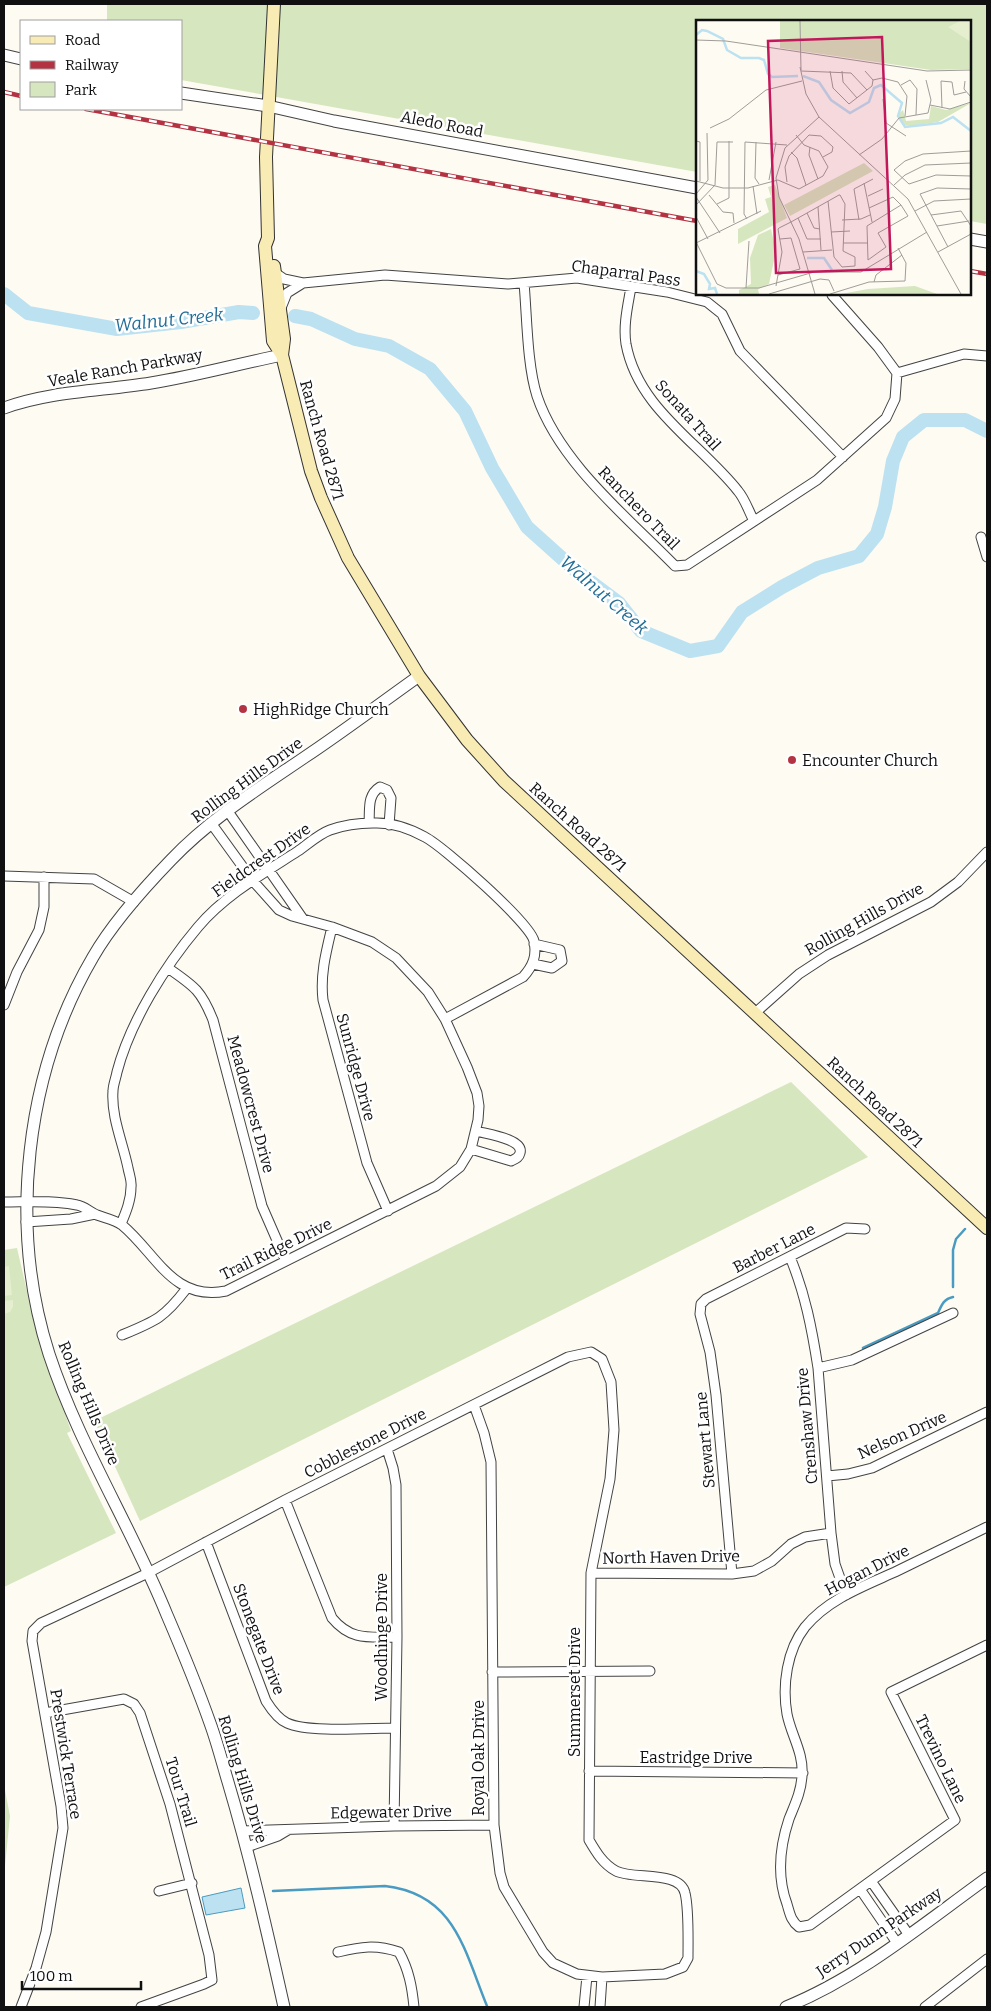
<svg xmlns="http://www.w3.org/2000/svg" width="991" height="2011" font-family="Bitter,serif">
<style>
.green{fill:#d6e6bf}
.pitch{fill:#e6eed0}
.water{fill:#bce1f1;stroke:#499bc2}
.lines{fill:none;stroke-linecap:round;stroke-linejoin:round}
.stream{stroke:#499bc2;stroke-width:2.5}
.river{stroke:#bce1f1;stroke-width:14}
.minor-casing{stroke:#434343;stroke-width:11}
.tertiary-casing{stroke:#434343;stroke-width:13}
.secondary-casing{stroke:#323232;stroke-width:14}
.minor{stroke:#fff;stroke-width:9}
.tertiary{stroke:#fff;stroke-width:11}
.secondary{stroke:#f8ebb4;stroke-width:12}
.rail-casing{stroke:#b43343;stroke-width:4.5}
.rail{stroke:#fff;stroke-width:2.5;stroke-dasharray:8;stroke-linecap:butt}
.poi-dot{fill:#b43343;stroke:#fff;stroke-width:2}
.labels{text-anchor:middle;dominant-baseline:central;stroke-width:5;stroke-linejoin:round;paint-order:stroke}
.street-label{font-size:16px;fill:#101010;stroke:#fff}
.poi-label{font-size:16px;fill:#101010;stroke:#fff;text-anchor:start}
.water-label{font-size:18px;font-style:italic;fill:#236d97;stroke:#fff}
.inset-river{fill:none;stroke:#bce1f1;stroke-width:2.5}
.inset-road{fill:none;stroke:#9f9d98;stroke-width:1}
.view{fill:#c2185b;fill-opacity:0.15;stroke:#c2185b;stroke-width:2.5}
.inset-edge{fill:none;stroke:#101010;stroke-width:2.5}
</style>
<rect width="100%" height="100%" fill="#fefbf3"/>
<!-- green -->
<path class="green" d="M 107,4 L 987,4 L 987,224 L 970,221 L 970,21 L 697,21 L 697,172 L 181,80 L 181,21 L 107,21 Z
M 791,1082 L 868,1157 L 140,1521 L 94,1421 Z
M 17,1248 L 36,1330 L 71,1431 L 67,1433 L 116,1533 L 4,1587 L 4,1250 Z
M 4,1785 L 10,1816 L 4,1876 Z"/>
<!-- pitch -->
<path class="pitch" d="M 9,1266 L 12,1295 L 4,1296 L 4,1267 Z
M 13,1300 L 13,1307 L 10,1312 L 4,1314 L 4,1301 Z"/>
<!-- water -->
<path class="water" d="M 241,1888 L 245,1908 L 206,1915 L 202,1897 Z"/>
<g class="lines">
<!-- stream -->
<path class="stream" d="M 953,1287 L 953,1250 L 956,1239 L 965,1229
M 863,1348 L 938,1313 C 942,1304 944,1299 953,1297
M 273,1891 L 385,1886 C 455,1894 464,1950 487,2006"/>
<!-- river -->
<path class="river" d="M 4,294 L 28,313 L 117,329 L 181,322 L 239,312 L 253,313
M 295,316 L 311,319 L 355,339 L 389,346 L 430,369 L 465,411 L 492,468 L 527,527 L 575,570 L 619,603 L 641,631 L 690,651 L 718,646 L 742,612 L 782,587 L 818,568 L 859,556 L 877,534 L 885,507 L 893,461 L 903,437 L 924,420 L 965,420 L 987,431"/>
<defs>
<path id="minor" d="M 274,272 L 284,279 L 303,283 L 385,275 L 508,284 L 577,278 L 667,292 L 707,302 L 722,314 L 740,351 L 843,457
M 524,283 C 527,316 527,365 537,396 C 559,462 627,517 675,566 L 687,565 L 817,480 L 886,418 L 895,399 L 897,373 L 878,347 L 832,295
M 631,287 C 628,305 623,325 626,344 C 638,409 700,443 738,491 C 745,499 749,512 754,521
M 281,308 L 287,293 L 303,283
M 897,373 L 964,354 L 987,356
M 981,537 L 987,557
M 227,810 L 303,919
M 369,823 C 370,809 367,795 380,787 L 387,790 L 391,798 L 389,825
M 4,876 L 94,879 L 134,902
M 332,927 C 326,952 320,975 323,1000 L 367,1163 L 388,1211
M 533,964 L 552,968 L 562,961 L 560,950 L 534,944
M 168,968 C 194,986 201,990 213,1020 L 262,1206 L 286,1261
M 4,1005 L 17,972 L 39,930 L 44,907 L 44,877
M 755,1013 L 799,974 L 828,955 L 931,902 L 958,882 L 987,852
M 471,1149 L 511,1161 C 515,1159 519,1158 520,1153 C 524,1139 486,1134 476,1131
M 4,1202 C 28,1202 53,1200 77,1205 C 84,1206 90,1212 97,1215 C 105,1218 115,1220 122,1225 C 156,1253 173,1302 226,1291 L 436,1186 L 460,1167 L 471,1149 L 478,1120 L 479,1106 L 477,1093 L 467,1067 L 445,1019 L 428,992 L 396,958 L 372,942 L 332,927 L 292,916 L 279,910 L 253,881 L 211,823
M 26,1222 L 71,1219 L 95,1214
M 121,1224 C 126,1212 131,1200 131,1187 C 132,1181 129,1174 128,1168 C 123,1143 111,1117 113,1091 C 113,1085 116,1078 117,1072 C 130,1022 165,966 198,927 C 225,895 264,873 298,851 C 308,844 319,834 330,830 C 344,825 359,823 373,823 C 391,822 409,828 425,837 C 444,847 530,923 534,941 C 537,956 533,966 523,977 L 445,1019
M 790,1257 C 805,1293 812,1329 818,1368 L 831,1533 L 835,1564 L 846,1595
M 122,1335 C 156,1321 164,1318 187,1288
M 818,1368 L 852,1360 L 953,1313
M 387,1449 L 393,1468 L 396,1485 L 397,1637 L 394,1826
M 827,1476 L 848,1474 L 872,1468 L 987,1412
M 285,1500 L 332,1618 C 351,1641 369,1637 397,1637
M 987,1527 C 956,1542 926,1557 895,1572 C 864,1586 828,1599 805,1627 C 787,1650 782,1685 787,1714 C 791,1735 804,1753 802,1776 C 801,1792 795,1804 789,1819 C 780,1846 777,1877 787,1904 C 790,1914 791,1921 799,1927 L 810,1925 L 955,1820 L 891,1692 L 987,1645
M 206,1542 L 266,1701 C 271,1709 278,1719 287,1723 C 308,1733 370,1728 395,1728
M 591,1573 L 732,1574 L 754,1571 L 772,1561 L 791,1544 L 805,1537 L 831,1533
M 732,1574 L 716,1395 L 710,1352 L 700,1314 L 701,1304 L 706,1299 L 846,1228 L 865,1229
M 492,1672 L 650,1671
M 45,1713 L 124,1699 L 134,1704 L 140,1713 L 170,1804 L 209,1955 L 212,1980 L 204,1984 L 141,2007
M 589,1771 L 803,1773
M 242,1831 L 394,1826 L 494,1825
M 247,1847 L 278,1836 L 288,1830
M 871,1881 L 909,1935
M 860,1889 L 897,1943
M 159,1891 L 192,1883
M 338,1952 C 361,1947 375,1944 399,1952 C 409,1970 412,1987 414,2007
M 21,2007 L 36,1968 L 46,1932 L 63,1828 L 61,1806 L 32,1641 L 33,1631 L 41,1623 L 148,1573 L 285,1500 L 568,1357 L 591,1352 L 602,1359 L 611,1382 L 614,1430 L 610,1479 L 591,1573 L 589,1840 C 596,1852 603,1864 616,1871 C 633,1880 680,1870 685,1893 C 689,1909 688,1940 688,1958 L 683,1967 L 665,1974 L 602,1977 L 577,1974 L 553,1963 L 543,1952 L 504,1887 L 500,1873 L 494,1825 L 491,1462 L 484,1433 L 474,1405
M 584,2007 L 587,1976
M 600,2007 L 602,1977
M 925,2007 L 987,1959"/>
<path id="tertiary" d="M 4,55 L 21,59
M 181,93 L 268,106 L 334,121 L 697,188
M 970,239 L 987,242
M 4,408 C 50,391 102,391 151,383 C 195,376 238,364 282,355
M 284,2007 C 267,1931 250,1856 228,1782 C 222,1762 217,1742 210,1723 C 197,1686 182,1650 167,1615 C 131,1526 79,1445 49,1354 C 8,1226 25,1073 93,957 C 113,922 143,889 171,860 C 210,819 258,789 305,757 C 344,731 381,703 419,676
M 786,2007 C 860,1977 923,1924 987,1878"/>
<path id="secondary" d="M 274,4 L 266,157 L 268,238 L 265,246 L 273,341 L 282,355 L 311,471 L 321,498 L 348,558 L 419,676 L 467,740 L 504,781 L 987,1228
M 274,266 L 284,339 L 282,355"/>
</defs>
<!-- minor casing -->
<use href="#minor" class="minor-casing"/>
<!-- tertiary casing -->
<use href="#tertiary" class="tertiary-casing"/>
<!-- secondary casing -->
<use href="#secondary" class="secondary-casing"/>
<!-- minor -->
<use href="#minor" class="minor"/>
<!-- tertiary -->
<use href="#tertiary" class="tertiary"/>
<!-- secondary -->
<use href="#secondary" class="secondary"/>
<defs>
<path id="rail" d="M 4,92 L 21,96
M 86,109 L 697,221
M 970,271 L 987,274"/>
</defs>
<!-- rail casing -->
<use href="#rail" class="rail-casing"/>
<!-- rail -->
<use href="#rail" class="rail"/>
</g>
<!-- markers -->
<g class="poi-dot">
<circle cx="243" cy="709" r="5"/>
<circle cx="792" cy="760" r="5"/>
</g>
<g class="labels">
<!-- street labels -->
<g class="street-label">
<text transform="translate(442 124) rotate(11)">Aledo Road</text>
<text transform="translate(626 273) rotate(8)">Chaparral Pass</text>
<text transform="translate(125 368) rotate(-10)">Veale Ranch Parkway</text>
<text transform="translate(688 415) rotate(48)">Sonata Trail</text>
<text transform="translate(322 440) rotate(74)">Ranch Road 2871</text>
<text transform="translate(639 508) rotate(46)">Ranchero Trail</text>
<text transform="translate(247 780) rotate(-36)">Rolling Hills Drive</text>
<text transform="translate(578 827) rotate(42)">Ranch Road 2871</text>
<text transform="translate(261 860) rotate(-35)">Fieldcrest Drive</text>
<text transform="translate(864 919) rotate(-29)">Rolling Hills Drive</text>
<text transform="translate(356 1067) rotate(75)">Sunridge Drive</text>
<text transform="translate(875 1102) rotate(43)">Ranch Road 2871</text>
<text transform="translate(251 1104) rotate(75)">Meadowcrest Drive</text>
<text transform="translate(774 1248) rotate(-27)">Barber Lane</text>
<text transform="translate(276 1249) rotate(-26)">Trail Ridge Drive</text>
<text transform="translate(89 1403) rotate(67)">Rolling Hills Drive</text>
<text transform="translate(807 1426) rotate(-95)">Crenshaw Drive</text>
<text transform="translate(902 1435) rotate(-24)">Nelson Drive</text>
<text transform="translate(705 1440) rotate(-95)">Stewart Lane</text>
<text transform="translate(365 1443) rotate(-27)">Cobblestone Drive</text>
<text transform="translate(671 1557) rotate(-1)">North Haven Drive</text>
<text transform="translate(867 1570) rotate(-27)">Hogan Drive</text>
<text transform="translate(381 1637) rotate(-90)">Woodhinge Drive</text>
<text transform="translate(259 1639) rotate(69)">Stonegate Drive</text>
<text transform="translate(574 1692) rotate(-90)">Summerset Drive</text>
<text transform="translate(66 1754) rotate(81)">Prestwick Terrace</text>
<text x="696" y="1757">Eastridge Drive</text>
<text transform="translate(478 1758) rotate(-90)">Royal Oak Drive</text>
<text transform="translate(941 1759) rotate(64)">Trevino Lane</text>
<text transform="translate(243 1779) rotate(73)">Rolling Hills Drive</text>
<text transform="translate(181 1792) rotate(73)">Tour Trail</text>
<text transform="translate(391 1812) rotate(-1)">Edgewater Drive</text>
<text transform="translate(879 1932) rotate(-34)">Jerry Dunn Parkway</text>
</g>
<!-- poi labels -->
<g class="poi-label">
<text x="253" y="709">HighRidge Church</text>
<text x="802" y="760">Encounter Church</text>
</g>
<!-- water labels -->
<g class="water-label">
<text transform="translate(169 320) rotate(-6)">Walnut Creek</text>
<text transform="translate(604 595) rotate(41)">Walnut Creek</text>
</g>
</g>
<!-- overview -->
<g transform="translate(696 20)">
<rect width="275" height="275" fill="#fefbf3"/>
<path d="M 84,1 L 275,1 L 275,49 L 235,50 L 84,28 ZM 275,83 L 242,102 L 215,106 L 207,105 L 202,94 L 207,90 L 210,101 L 233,99 L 235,86 L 250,90 ZM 168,143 L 177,151 L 94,196 L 88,185 ZM 79,165 L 91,198 L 42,224 L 42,209 L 73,192 L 69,179 L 75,177 L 72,167 ZM 75,209 L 80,231 L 73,264 L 62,269 L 63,274 L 43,274 L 43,270 L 55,264 L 54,238 L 62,215 ZM 219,266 L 241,274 L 145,274 L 172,269 Z" fill="#d6e6bf"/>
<path d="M 264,1 L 275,1 L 275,22 L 252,7 Z" fill="#e6eed0"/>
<path class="inset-river" d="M 0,15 L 6,10 L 11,11 L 27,19 L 31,30 L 45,38 L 63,38 L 68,40 L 72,54 L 76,57 L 102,56M 107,56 L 123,62 L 135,80 L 154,93 L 173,82 L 178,68 L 185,65 L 206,83 L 202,96 L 209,107 L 245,103 L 257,97 L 275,111M 111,238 L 128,238 L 136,250M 0,251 L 8,254 L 14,264 L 13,269 L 19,268 L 21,274"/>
<path class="inset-road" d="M 104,1 L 105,50M 0,20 L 30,21 L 231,51 L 275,50M 104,47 L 110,74 L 123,97 L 212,179 L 265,274M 105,51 L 155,53 L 171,70M 134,51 L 137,68 L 153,84 L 176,66 L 177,60 L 169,51M 146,51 L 147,62 L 161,78M 177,60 L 186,58 L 202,62 L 211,76 L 209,96M 269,61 L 268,69 L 275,77M 205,65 L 214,60 L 221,69 L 220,95M 187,79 L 190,103 L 210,116M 234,85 L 254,89 L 275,82M 246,88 L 245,61 L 256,62 L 258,75 L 270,72M 14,108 L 33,99 L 70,70 L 106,61M 0,121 L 4,122 L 4,161M 60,122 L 59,158 L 63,164M 114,127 L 113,135 L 122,159M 275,131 L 227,134 L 209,141 L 198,150 L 213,164 L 240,155 L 275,156M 95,132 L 101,138 L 110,165M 163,135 L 186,119 L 203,98 L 232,93 L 235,80 L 230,60M 73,160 L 80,122M 0,161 L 27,168 L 52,168 L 82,160 L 103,169 L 127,156 L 132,147 L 123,131 L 108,125 L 100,115M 91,162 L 89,147 L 93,136 L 113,115 L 125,116 L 137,127 L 136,132 L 127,137M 168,163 L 176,202M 198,165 L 209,155 L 229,145 L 275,143M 57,166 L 61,194M 0,174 L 12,160 L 11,113M 13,175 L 27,192 L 37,193 L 38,203M 172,176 L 187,169M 0,177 L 24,213M 21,184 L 33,178 L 33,121M 0,185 L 19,165 L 21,122 L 37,122M 122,187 L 125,230M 173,188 L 197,177 L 205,185 L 212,196 L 182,213 L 190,227 L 172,240 L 171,206 L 205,185M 219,191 L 238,181 L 275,179M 111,193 L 118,208 L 124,209M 235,195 L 265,191 L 275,206M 0,197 L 12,219M 102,198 L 111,219 L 125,219M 51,199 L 48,194 L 49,122 L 91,125M 146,200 L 165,199 L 174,195M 163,200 L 158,169 L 177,159M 241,206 L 273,201M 135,212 L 154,211M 0,222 L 21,264 L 30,268 L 63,268 L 118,252 L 165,252 L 231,212M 0,223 L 65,191M 147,223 L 172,223M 252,227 L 224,174 L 241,168 L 275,169M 107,232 L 136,230M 242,232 L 275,214M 82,255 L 104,249 L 95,218 L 84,219M 178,262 L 180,255 L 206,235M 80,266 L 86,232 L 82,209 L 83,208 L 95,202 L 143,175 L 144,175 L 149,184 L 147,231 L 159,237 L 159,246 L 146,247 L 138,237 L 132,181M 50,268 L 53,221M 73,274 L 124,259 L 133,260 L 138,271M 119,274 L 103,219 L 83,177 L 80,158 L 89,128 L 123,97M 134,274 L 173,262 L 209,261 L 210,243 L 202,228"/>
<path class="view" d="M 186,17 L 195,249 L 80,253 L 72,21 Z"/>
<rect width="275" height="275" class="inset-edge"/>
</g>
<!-- border -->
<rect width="991" height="2011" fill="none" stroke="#101010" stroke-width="10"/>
<!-- legend -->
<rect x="20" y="20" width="162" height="90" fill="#ffffff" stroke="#9f9f9f"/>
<rect x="30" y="36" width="25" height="8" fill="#f8ebb4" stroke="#9f9f9f"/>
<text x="65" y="45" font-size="15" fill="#101010">Road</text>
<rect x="30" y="61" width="25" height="8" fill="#b43343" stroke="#9f9f9f"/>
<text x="65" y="70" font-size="15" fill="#101010">Railway</text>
<rect x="30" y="82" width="25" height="15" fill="#d6e6bf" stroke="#9f9f9f"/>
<text x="65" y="95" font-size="15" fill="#101010">Park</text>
<!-- scale -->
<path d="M22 1981v8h119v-8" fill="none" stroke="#101010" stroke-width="2.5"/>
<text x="30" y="1981" font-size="15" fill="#101010" stroke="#ffffff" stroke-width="4" paint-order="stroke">100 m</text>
</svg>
